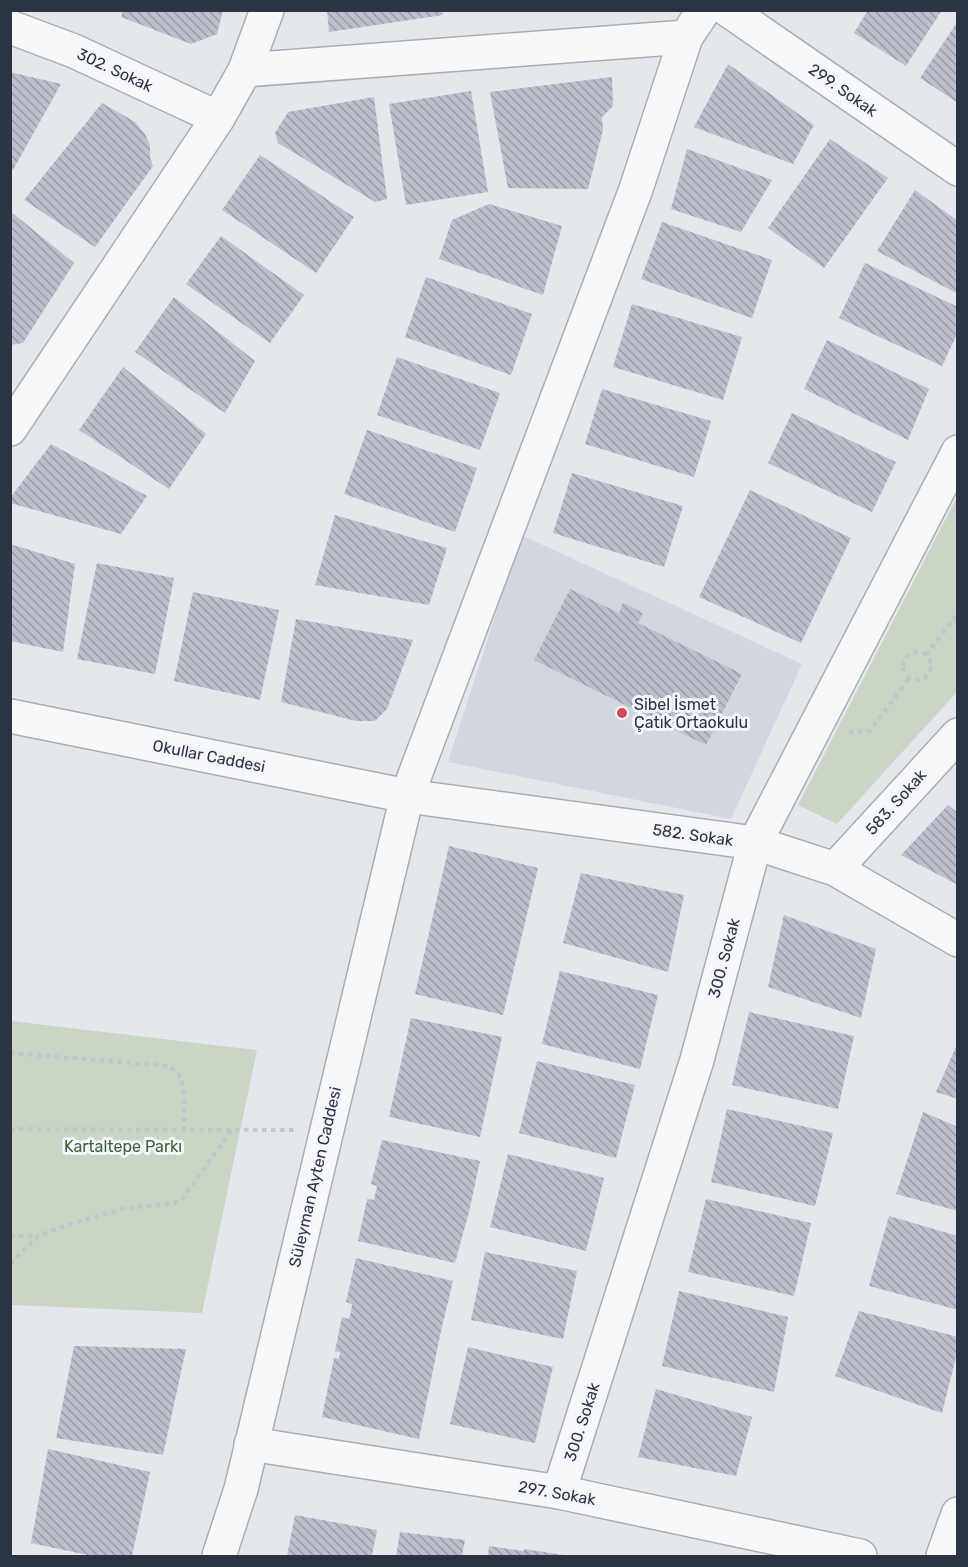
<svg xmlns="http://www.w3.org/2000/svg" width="968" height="1567" font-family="Rubik,sans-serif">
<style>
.built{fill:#d2d6de}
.green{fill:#c9d6c5}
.building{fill:url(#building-back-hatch)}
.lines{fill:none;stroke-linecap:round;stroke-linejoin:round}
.minor-casing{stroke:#a9aeb7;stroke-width:36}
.tertiary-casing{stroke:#a9aeb7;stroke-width:36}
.path{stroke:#c2c5cb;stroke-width:4;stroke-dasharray:4.5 4.5;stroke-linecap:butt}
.minor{stroke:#f7f8fa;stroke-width:33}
.tertiary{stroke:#f7f8fa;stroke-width:33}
.poi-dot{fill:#d1495b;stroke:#f4f6f9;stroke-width:2}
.labels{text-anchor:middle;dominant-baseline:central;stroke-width:6;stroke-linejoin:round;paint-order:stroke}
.street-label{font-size:16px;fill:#2b3445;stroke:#f4f6f9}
.poi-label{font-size:16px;fill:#2b3445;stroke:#f4f6f9;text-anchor:start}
.park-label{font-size:16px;fill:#3f6138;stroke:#f4f6f9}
</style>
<defs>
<pattern id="building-back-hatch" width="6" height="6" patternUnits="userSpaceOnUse" patternTransform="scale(1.5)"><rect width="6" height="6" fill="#bbc0ca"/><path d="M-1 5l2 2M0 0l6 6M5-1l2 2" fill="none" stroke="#989da6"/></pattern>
</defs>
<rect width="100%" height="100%" fill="#e4e7ec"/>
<!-- built -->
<path class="built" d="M 521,535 L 802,664 L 731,819 L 448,762 Z"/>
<!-- green -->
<path class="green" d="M 957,497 L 957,692 L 837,824 L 798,805 Z
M 11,1021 L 257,1050 L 202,1313 L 12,1305 L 11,1312 Z"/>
<!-- building -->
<path class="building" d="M 123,10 L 223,10 L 217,34 L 191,44 L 121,17 Z
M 327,10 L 442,10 L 443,15 L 329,32 Z
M 868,10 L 942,10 L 906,66 L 854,33 Z
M 958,21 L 958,103 L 920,78 Z
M 728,64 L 814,125 L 793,164 L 694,127 Z
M 10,72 L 61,84 L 13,170 L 10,169 Z
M 612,77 L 613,106 L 602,117 L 603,130 L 588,189 L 508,188 L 490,92 Z
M 471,91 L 488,192 L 406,205 L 389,104 Z
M 374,97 L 387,199 L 375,202 L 278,143 L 275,133 L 288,112 Z
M 102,103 L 135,122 L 145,134 L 150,145 L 150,157 L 153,166 L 95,247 L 24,200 Z
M 830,139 L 888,178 L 824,268 L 768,228 Z
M 687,149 L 772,180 L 741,232 L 671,209 Z
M 260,155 L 354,217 L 316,273 L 222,210 Z
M 915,190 L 958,221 L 958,294 L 877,251 Z
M 489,204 L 562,226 L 543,295 L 439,259 L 452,220 Z
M 10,211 L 74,263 L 23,343 L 10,345 Z
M 662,222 L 772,260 L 752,318 L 641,279 Z
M 221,236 L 304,295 L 270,343 L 186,284 Z
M 865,263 L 958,307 L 958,332 L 942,366 L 839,318 Z
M 426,277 L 532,314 L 511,375 L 405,337 Z
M 174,297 L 255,361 L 225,413 L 135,352 Z
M 632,304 L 742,337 L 723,400 L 613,367 Z
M 827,340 L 929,389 L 908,440 L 804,389 Z
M 397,357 L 500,393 L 480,450 L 377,415 Z
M 123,367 L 206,434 L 169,489 L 79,430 Z
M 602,389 L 711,421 L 694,477 L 585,444 Z
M 792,413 L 896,462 L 872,512 L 768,463 Z
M 367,430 L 477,468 L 455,532 L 344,494 Z
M 51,444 L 147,496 L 121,534 L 10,503 L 10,498 Z
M 572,473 L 683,506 L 664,567 L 553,533 Z
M 750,490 L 851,538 L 801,643 L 699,597 Z
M 335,515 L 447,548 L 429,605 L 315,585 Z
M 10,544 L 75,564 L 63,652 L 10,641 Z
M 97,563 L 174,578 L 155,674 L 77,659 Z
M 570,589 L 619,613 L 623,603 L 643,613 L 638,623 L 742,674 L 706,745 L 534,660 Z
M 193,592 L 279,610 L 260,700 L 174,681 Z
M 296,619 L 413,640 L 387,709 L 375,721 L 356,721 L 281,702 Z
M 948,805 L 958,813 L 958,885 L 901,855 Z
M 449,846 L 538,868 L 503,1015 L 415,994 Z
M 581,873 L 684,895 L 668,972 L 563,943 Z
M 784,915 L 876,949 L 861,1018 L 768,987 Z
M 560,971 L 658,995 L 640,1069 L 542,1044 Z
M 749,1012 L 854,1036 L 838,1109 L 732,1085 Z
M 411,1018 L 502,1037 L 480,1137 L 389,1117 Z
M 958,1042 L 958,1099 L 936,1092 Z
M 537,1061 L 635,1085 L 616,1158 L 519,1133 Z
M 727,1109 L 833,1133 L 815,1206 L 711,1182 Z
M 923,1112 L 958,1127 L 958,1211 L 896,1194 Z
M 382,1140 L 480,1161 L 469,1212 L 455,1263 L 358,1241 L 367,1199 L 374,1200 L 377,1186 L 371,1184 Z
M 508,1154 L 604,1178 L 586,1251 L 490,1227 Z
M 706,1199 L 811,1223 L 794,1296 L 688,1272 Z
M 889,1216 L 958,1236 L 958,1310 L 869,1286 Z
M 485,1252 L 577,1271 L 563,1339 L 471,1320 Z
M 356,1258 L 453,1281 L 441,1331 L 419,1439 L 322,1417 L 334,1358 L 339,1359 L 340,1352 L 335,1351 L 342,1317 L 349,1319 L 351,1312 L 352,1304 L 346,1302 Z
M 679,1291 L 788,1317 L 774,1392 L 662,1366 Z
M 859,1311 L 958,1337 L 958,1349 L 942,1413 L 835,1376 Z
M 74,1346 L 186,1349 L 163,1455 L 56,1438 Z
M 468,1347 L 553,1367 L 535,1443 L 450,1424 Z
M 656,1389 L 752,1417 L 736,1476 L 638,1457 Z
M 48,1449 L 150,1472 L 132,1556 L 92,1556 L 31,1543 Z
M 295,1515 L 377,1530 L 372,1556 L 287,1556 Z
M 400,1532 L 465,1540 L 462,1556 L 396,1556 Z
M 489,1546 L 524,1551 L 524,1549 L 564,1555 L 564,1556 L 488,1556 Z"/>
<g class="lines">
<defs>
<path id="minor" d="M 704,10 L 686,37 L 636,189 L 407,796 L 755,843 L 835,869 L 958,940
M 728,10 L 958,169
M 10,27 L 74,51 L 218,118
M 245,70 L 686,37
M 10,429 L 218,118 L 245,70 L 267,10
M 835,869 L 958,735
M 251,1444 L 559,1492 L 860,1556
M 559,1492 L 697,1060 L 755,843 L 958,452
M 943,1556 L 958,1514"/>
<path id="tertiary" d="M 10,716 L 407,796 L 241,1489 L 219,1556"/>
</defs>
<!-- minor casing -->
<use href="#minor" class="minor-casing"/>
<!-- tertiary casing -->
<use href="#tertiary" class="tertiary-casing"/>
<!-- path -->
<path class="path" d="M 954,618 L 958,624
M903 666a14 14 0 1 1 28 0a14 14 0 1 1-28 0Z
M 926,655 L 958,613
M 849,732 L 870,731 L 909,678
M 10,1053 L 169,1066 C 170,1067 175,1070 177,1072 C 187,1084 184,1114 184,1130
M 10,1129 L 295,1130
M 10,1236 L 37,1236
M 10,1264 L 38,1236 L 64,1226 L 122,1209 L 180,1202 L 231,1131"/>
<!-- minor -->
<use href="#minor" class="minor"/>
<!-- tertiary -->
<use href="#tertiary" class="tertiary"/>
</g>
<!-- markers -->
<circle class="poi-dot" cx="622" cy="713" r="6"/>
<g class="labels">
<!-- street labels -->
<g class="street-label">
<text transform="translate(115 70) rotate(25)">302. Sokak</text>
<text transform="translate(843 90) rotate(35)">299. Sokak</text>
<text transform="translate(209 756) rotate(11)">Okullar Caddesi</text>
<text transform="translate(896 802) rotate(-48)">583. Sokak</text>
<text transform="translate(693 835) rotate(8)">582. Sokak</text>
<text transform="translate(724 958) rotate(-75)">300. Sokak</text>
<text transform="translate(315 1177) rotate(-77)">Süleyman Ayten Caddesi</text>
<text transform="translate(582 1422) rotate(-72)">300. Sokak</text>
<text transform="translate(557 1493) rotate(10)">297. Sokak</text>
</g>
<!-- poi labels -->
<g class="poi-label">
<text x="634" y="704">Sibel İsmet<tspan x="634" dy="18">Çatık Ortaokulu</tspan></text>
</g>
<!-- park labels -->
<g class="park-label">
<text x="123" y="1146">Kartaltepe Parkı</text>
</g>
</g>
<!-- border -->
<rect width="968" height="1567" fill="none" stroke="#2b3445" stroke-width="24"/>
</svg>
